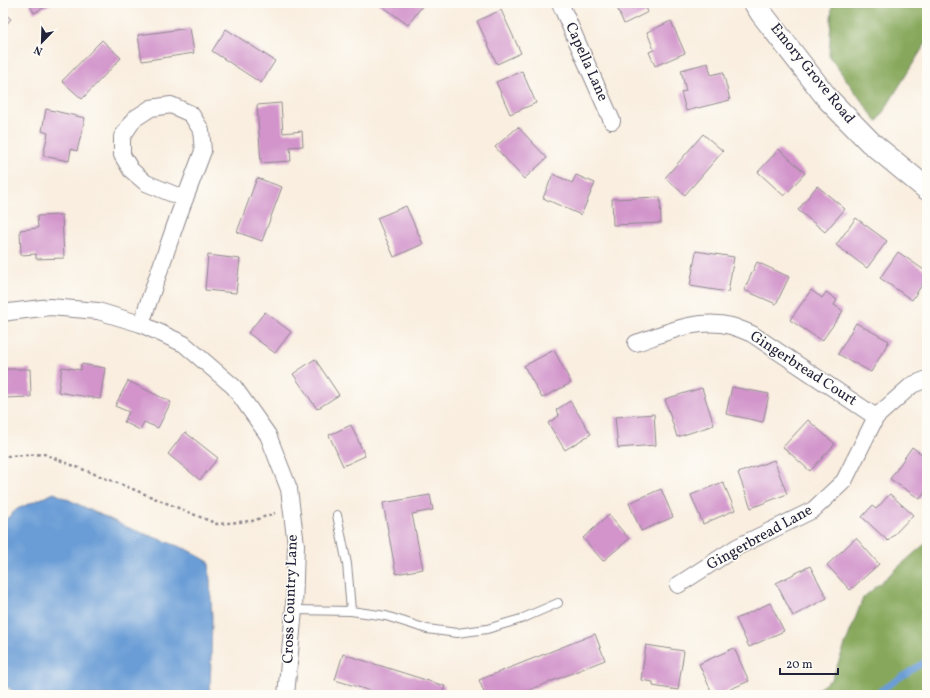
<svg xmlns="http://www.w3.org/2000/svg" width="930" height="698" font-family="Vollkorn,serif">
<style>
.forest{fill:#87a85c;stroke:#54654c}
.water{fill:#6a9dd6;stroke:#466088}
.lines{fill:none;stroke-linecap:round;stroke-linejoin:round}
.stream{stroke:#6a9dd6;stroke-width:6}
.building{fill:#d294cb}
.lane-casing{stroke:#8e888d;stroke-width:10}
.street-casing{stroke:#8e888d;stroke-width:18}
.secondary-casing{stroke:#8e888d;stroke-width:24}
.path{stroke:#8e888d;stroke-width:2.5;stroke-dasharray:3 3;stroke-linecap:butt}
.lane{stroke:#fff;stroke-width:8}
.street{stroke:#fff;stroke-width:16}
.secondary{stroke:#fff;stroke-width:22}
.labels{text-anchor:middle;dominant-baseline:central;stroke-width:3;stroke-linejoin:round;paint-order:stroke}
.street-label{font-size:15px;fill:#22223b;stroke:#fdfcf7}
</style>
<rect width="100%" height="100%" fill="#fdfcf7"/>
<filter id="ink" filterUnits="userSpaceOnUse"><feTurbulence type="fractalNoise" baseFrequency=".025" numOctaves="2"/><feDisplacementMap in="SourceGraphic" scale="8" xChannelSelector="R" yChannelSelector="G"/><feConvolveMatrix kernelMatrix="1 2 1 2 8 2 1 2 1" color-interpolation-filters="sRGB"/></filter>
<filter id="wash" filterUnits="userSpaceOnUse"><feTurbulence type="fractalNoise" baseFrequency=".012" numOctaves="4" result="noise"/><feDisplacementMap in="SourceGraphic" scale="16" xChannelSelector="R" yChannelSelector="G"/><feGaussianBlur stdDeviation="0.9" result="paint"/><feColorMatrix in="noise" values="0 0 0 0 0 0 0 0 0 0 0 0 0 0 0 0 0 1.4 0 .05"/><feComposite in="paint" operator="in"/></filter>
<g filter="url(#wash)">
<rect width="100%" height="100%" fill="#f9eedf"/>
<!-- forest -->
<path class="forest" d="M 832,3 L 927,3 L 927,41 L 877,122 L 829,56 Z
M 927,542 L 927,695 L 809,695 L 832,679 L 863,598 Z"/>
<!-- water -->
<path class="water" d="M 54,493 L 129,528 L 186,549 L 209,562 L 212,617 L 210,695 L 19,695 L 3,684 L 3,522 L 17,509 Z"/>
<g class="lines">
<!-- stream -->
<path class="stream" d="M 874,695 L 927,660"/>
</g>
<g id="blocks">
<!-- building -->
<path class="building" d="M 29,3 L 50,3 L 51,4 L 34,13 Z
M 378,3 L 420,3 L 423,5 L 408,25 Z
M 615,3 L 644,3 L 648,12 L 624,24 Z
M 501,10 L 521,53 L 497,64 L 477,21 Z
M 3,12 L 11,19 L 3,28 Z
M 671,21 L 685,53 L 655,66 L 649,52 L 654,50 L 647,32 Z
M 190,28 L 194,53 L 142,61 L 138,35 Z
M 226,29 L 275,61 L 261,83 L 212,51 Z
M 102,40 L 121,58 L 82,99 L 62,81 Z
M 708,63 L 711,75 L 723,72 L 730,100 L 686,111 L 681,92 L 686,91 L 681,70 Z
M 522,71 L 536,103 L 510,114 L 496,82 Z
M 281,103 L 283,133 L 302,131 L 303,146 L 290,147 L 291,161 L 261,163 L 257,105 Z
M 46,109 L 85,118 L 77,151 L 71,149 L 69,161 L 43,156 L 48,133 L 42,131 Z
M 518,127 L 547,158 L 524,179 L 495,147 Z
M 703,134 L 723,151 L 685,195 L 665,178 Z
M 779,149 L 805,173 L 784,196 L 758,172 Z
M 553,174 L 572,183 L 576,175 L 595,183 L 581,215 L 543,198 Z
M 257,178 L 282,187 L 262,241 L 237,232 Z
M 817,186 L 845,209 L 825,232 L 798,210 Z
M 660,197 L 661,223 L 613,225 L 612,199 Z
M 406,206 L 423,244 L 394,257 L 377,218 Z
M 62,215 L 64,258 L 36,259 L 36,254 L 21,255 L 20,230 L 38,228 L 37,216 Z
M 856,218 L 887,241 L 867,268 L 836,245 Z
M 696,251 L 734,257 L 728,292 L 690,286 Z
M 898,252 L 927,272 L 927,277 L 912,300 L 880,278 Z
M 208,255 L 240,259 L 236,293 L 205,290 Z
M 757,262 L 789,277 L 776,304 L 744,290 Z
M 811,290 L 822,298 L 826,292 L 837,300 L 834,305 L 843,311 L 822,341 L 790,320 Z
M 265,312 L 291,332 L 275,353 L 248,333 Z
M 856,323 L 889,341 L 871,372 L 838,354 Z
M 554,350 L 571,383 L 542,398 L 524,366 Z
M 315,359 L 339,395 L 317,409 L 293,374 Z
M 81,364 L 105,368 L 100,399 L 58,392 L 62,367 L 81,370 Z
M 3,369 L 30,369 L 31,397 L 3,398 Z
M 128,381 L 171,402 L 158,428 L 144,422 L 140,430 L 124,422 L 129,412 L 115,406 Z
M 732,387 L 769,394 L 763,422 L 726,414 Z
M 702,388 L 714,425 L 677,437 L 665,399 Z
M 570,401 L 591,434 L 565,450 L 548,423 L 559,416 L 556,410 Z
M 654,414 L 656,445 L 618,448 L 615,417 Z
M 808,420 L 835,444 L 810,471 L 783,447 Z
M 351,425 L 365,456 L 343,466 L 329,435 Z
M 185,432 L 218,458 L 200,480 L 168,454 Z
M 912,447 L 927,458 L 927,489 L 920,499 L 890,479 Z
M 774,460 L 787,494 L 751,508 L 738,473 Z
M 723,482 L 735,510 L 703,524 L 691,495 Z
M 661,489 L 673,517 L 641,531 L 629,503 Z
M 890,494 L 913,515 L 888,541 L 862,517 L 872,506 L 876,509 Z
M 430,495 L 433,510 L 412,514 L 423,569 L 396,574 L 383,503 Z
M 609,515 L 629,539 L 603,561 L 583,538 Z
M 856,538 L 879,564 L 850,590 L 827,565 Z
M 810,566 L 827,598 L 793,616 L 776,583 Z
M 770,603 L 784,631 L 749,647 L 736,619 Z
M 595,634 L 605,660 L 517,695 L 485,695 L 479,680 Z
M 646,645 L 684,651 L 678,690 L 653,686 L 653,682 L 641,680 Z
M 734,648 L 749,681 L 717,695 L 713,695 L 699,664 Z
M 343,654 L 445,686 L 442,695 L 384,695 L 335,680 Z"/>
</g>
</g>
<g filter="url(#ink)">
<use href="#blocks" fill-opacity="0" stroke="#8e888d" stroke-width="1"/>
<g class="lines">
<defs>
<path id="lane" d="M 337,515 L 347,564 L 349,586 L 351,611
M 294,610 L 351,611 L 386,616 L 427,629 L 457,633 L 487,629 L 521,619 L 558,603"/>
<path id="street" d="M 560,3 L 612,121
M 3,313 L 9,312 L 50,307 L 98,311 L 141,324 L 184,344 L 234,387 L 268,435 L 289,489 L 296,545 L 294,610 L 286,695
M 141,324 L 178,217 L 203,151 L 201,130 L 191,114 L 171,105 L 151,108 L 134,119 L 122,137 L 122,155 L 131,170 L 146,183 L 185,199
M 636,343 C 666,333 699,317 731,326 C 738,328 745,331 752,334 L 876,417
M 678,585 L 737,547 L 813,510 L 844,481 L 876,417 L 912,385 L 927,379"/>
<path id="secondary" d="M 755,3 L 762,14 L 828,99 L 870,142 L 927,189"/>
</defs>
<!-- lane casing -->
<use href="#lane" class="lane-casing"/>
<!-- street casing -->
<use href="#street" class="street-casing"/>
<!-- secondary casing -->
<use href="#secondary" class="secondary-casing"/>
<!-- path -->
<path class="path" d="M 3,461 L 8,456 L 44,454 L 135,490 L 217,524 L 252,521 L 275,513"/>
<!-- lane -->
<use href="#lane" class="lane"/>
<!-- street -->
<use href="#street" class="street"/>
<!-- secondary -->
<use href="#secondary" class="secondary"/>
</g>
</g>
<g class="labels">
<!-- street labels -->
<g class="street-label">
<text transform="translate(586 62) rotate(66)">Capella Lane</text>
<text transform="translate(812 74) rotate(51)">Emory Grove Road</text>
<text transform="translate(803 369) rotate(33)">Gingerbread Court</text>
<text transform="translate(760 538) rotate(-29)">Gingerbread Lane</text>
<text transform="translate(291 599) rotate(-88)">Cross Country Lane</text>
</g>
</g>
<!-- margin -->
<rect width="930" height="698" fill="none" stroke="#fdfcf7" stroke-width="16"/>
<!-- north arrow -->
<g transform="translate(42 42) rotate(203)" stroke="#fdfcf7" stroke-width="3" paint-order="stroke">
<path d="M0-3L7 15L0 10L-7 15Z" fill="#22223b"/>
<text y="-6" font-size="11" font-weight="bold" text-anchor="middle" fill="#22223b">N</text>
</g>
<!-- scale -->
<path d="M780 668v6h58v-6" fill="none" stroke="#22223b" stroke-width="2"/>
<text x="786" y="668" font-size="12" fill="#22223b" stroke="#fdfcf7" stroke-width="3" paint-order="stroke">20 m</text>
</svg>
